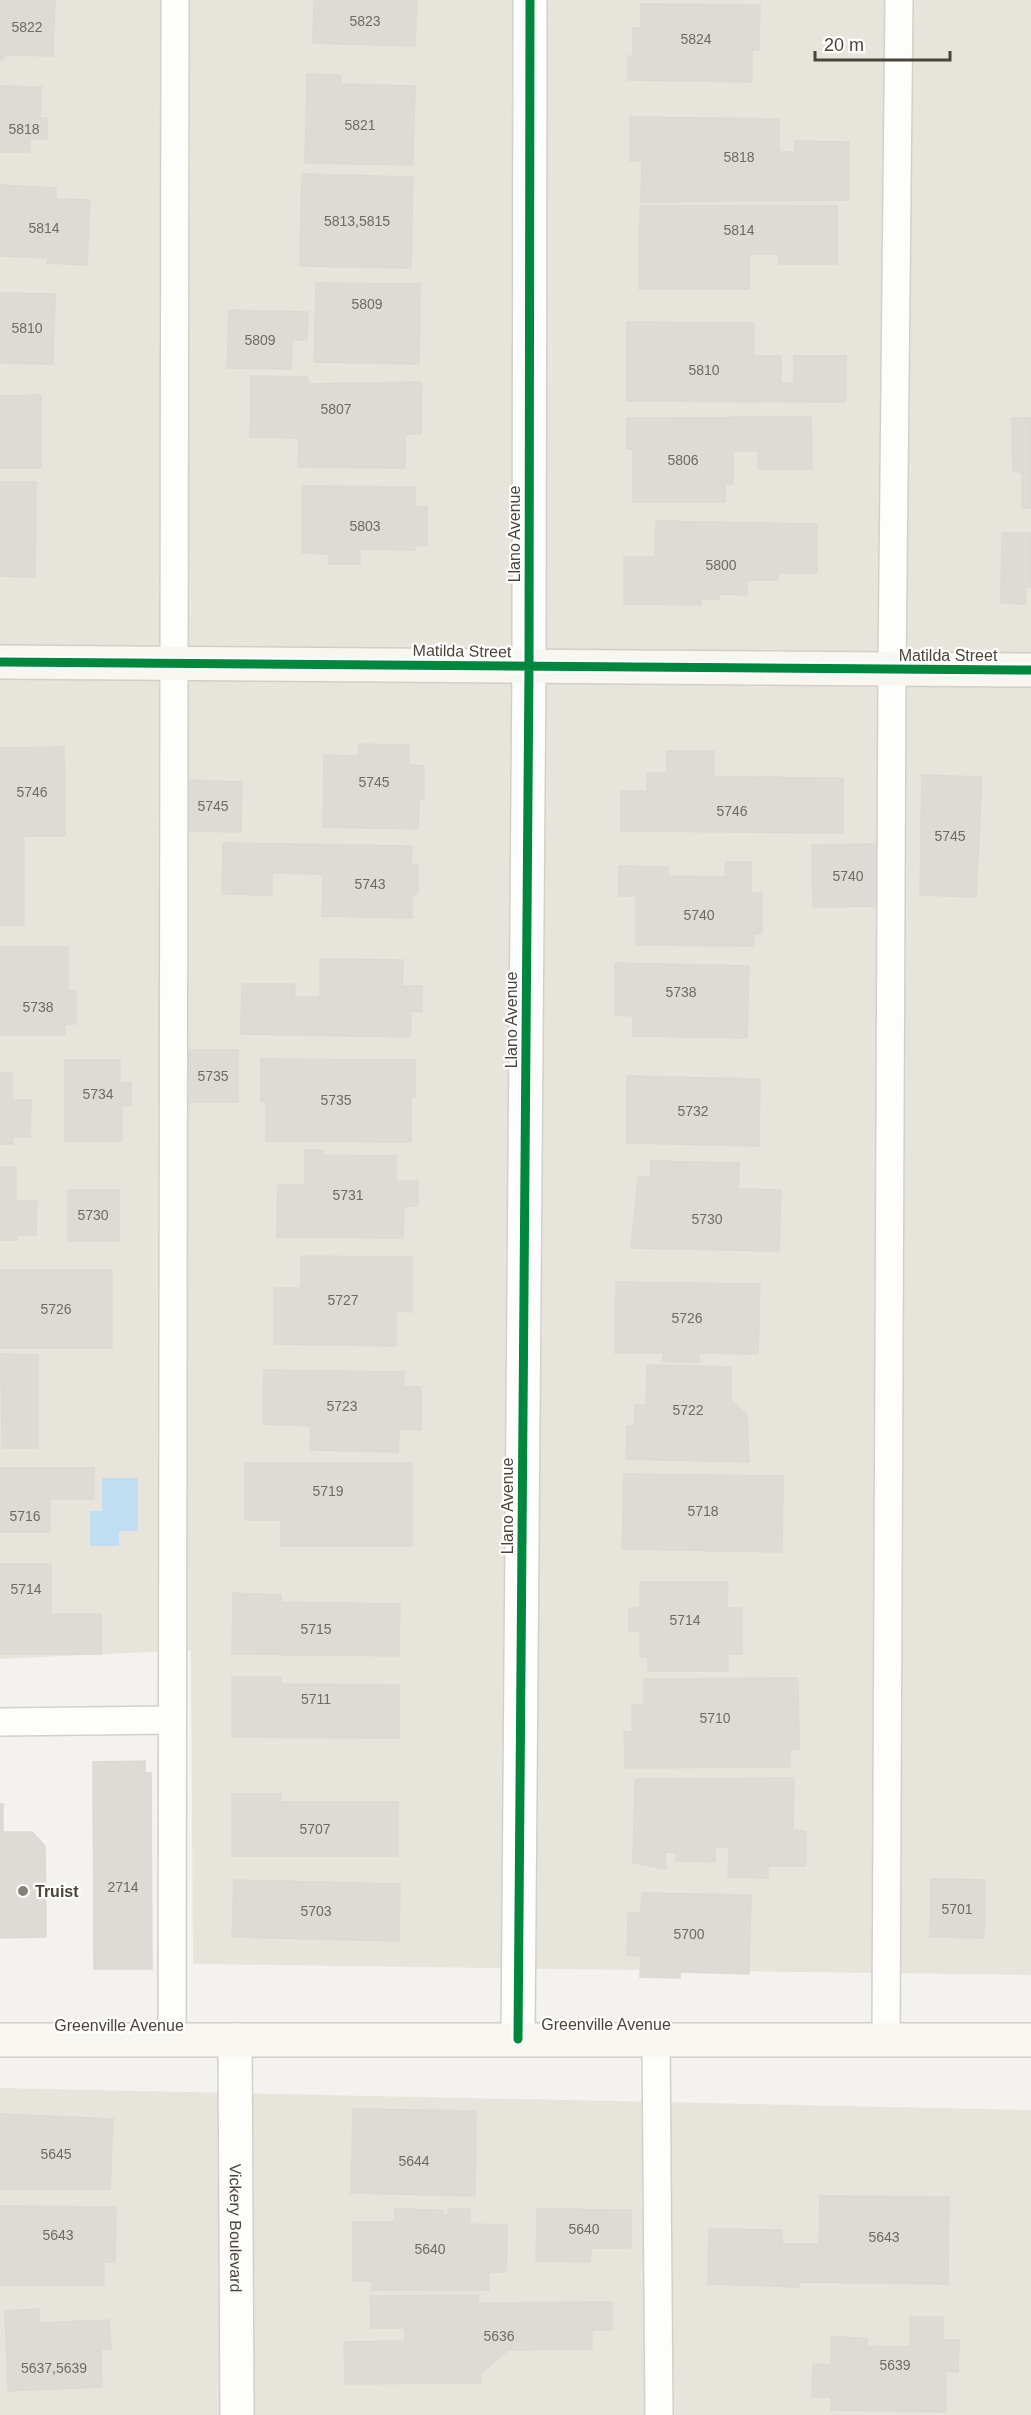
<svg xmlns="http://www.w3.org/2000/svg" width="1031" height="2415" font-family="Arial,sans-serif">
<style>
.residential{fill:#e7e4dc}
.water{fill:#c0ddf1}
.building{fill:#dedbd6;stroke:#dcd9d4;stroke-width:1.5}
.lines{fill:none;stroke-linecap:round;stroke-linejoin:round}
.lane-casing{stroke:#d2d0cb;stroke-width:30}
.street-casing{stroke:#d2d0cb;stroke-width:36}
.secondary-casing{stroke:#d3cfc5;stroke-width:36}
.lane{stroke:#fdfdfc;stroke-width:27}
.street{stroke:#fdfdfc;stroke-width:33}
.secondary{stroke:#f7f6f1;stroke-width:33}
.cycleway-casing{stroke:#fff;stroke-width:13}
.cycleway{stroke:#00873e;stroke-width:9}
.poi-dot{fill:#868178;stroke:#fff;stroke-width:2}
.labels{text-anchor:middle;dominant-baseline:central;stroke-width:4.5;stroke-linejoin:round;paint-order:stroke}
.number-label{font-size:14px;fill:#706a61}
.street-label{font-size:16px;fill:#4b4439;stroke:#fff}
.poi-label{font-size:16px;font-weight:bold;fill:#4b4439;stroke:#fff;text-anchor:start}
</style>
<rect width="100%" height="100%" fill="#f4f2ee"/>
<!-- residential -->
<path class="residential" d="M 0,0 L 1031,0 L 1031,1975 L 193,1964 L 191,1650 L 0,1659 Z
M 0,2088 L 1031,2110 L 1031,2415 L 0,2415 Z"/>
<!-- water -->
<path class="water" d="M 102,1478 L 138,1478 L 138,1531 L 119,1531 L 119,1546 L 90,1546 L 90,1511 L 102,1511 Z"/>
<!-- building -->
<path class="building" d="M 0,0 L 55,0 L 53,56 L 4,55 L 3,60 L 0,60 Z
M 314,0 L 417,0 L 415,46 L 313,43 Z
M 641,4 L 760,5 L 759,50 L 752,50 L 752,82 L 628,80 L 628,56 L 633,56 L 633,28 L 641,28 Z
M 307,74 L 341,75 L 341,84 L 415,86 L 413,165 L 305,163 Z
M 0,86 L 41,87 L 40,118 L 47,118 L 47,139 L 30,139 L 30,152 L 0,152 Z
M 630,117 L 779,119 L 779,152 L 795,152 L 795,141 L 849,142 L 849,200 L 641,202 L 642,161 L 630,161 Z
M 302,174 L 413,177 L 411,268 L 300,266 Z
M 0,185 L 56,188 L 56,199 L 90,200 L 87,265 L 47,263 L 48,258 L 0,256 Z
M 640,206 L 837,206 L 837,264 L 778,264 L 779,254 L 749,254 L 749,289 L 639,289 Z
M 316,283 L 420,284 L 419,364 L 314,362 Z
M 0,293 L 55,294 L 53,364 L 0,363 Z
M 229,310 L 308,312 L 307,340 L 292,340 L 291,369 L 227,368 Z
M 627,322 L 754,323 L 754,356 L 781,356 L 781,383 L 794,383 L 794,356 L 846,356 L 846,402 L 627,401 Z
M 251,376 L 308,377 L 308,384 L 422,382 L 421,434 L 405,434 L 405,468 L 298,467 L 299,438 L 250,437 Z
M 41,395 L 41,468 L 0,468 L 0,396 Z
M 811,417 L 812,469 L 758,469 L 758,451 L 733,451 L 733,484 L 725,484 L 725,502 L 633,502 L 633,449 L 627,449 L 627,418 Z
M 1012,418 L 1031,418 L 1031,508 L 1022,508 L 1022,472 L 1013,472 Z
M 0,482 L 36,482 L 35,577 L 0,576 Z
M 302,486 L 415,487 L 415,507 L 427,507 L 427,546 L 415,545 L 415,550 L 360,549 L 360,564 L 329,564 L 329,554 L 302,553 Z
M 656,521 L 817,524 L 817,573 L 778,573 L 777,580 L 747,580 L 747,595 L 719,594 L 719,599 L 701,599 L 701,605 L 624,604 L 624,557 L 655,557 Z
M 1002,533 L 1031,533 L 1031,587 L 1026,587 L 1025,604 L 1001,603 Z
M 359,744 L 409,745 L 409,765 L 424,766 L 424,799 L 419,799 L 418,829 L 323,827 L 324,755 L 358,756 Z
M 64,747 L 65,836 L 0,836 L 0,748 Z
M 667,751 L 714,751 L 714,777 L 843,778 L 843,833 L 621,831 L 621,791 L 647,791 L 647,773 L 667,773 Z
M 922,775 L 982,777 L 976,897 L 920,895 Z
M 186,780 L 242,782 L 241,832 L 184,831 Z
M 0,836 L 24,836 L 24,925 L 0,925 Z
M 223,843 L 412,846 L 411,865 L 418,865 L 418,894 L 412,894 L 412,918 L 322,916 L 323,874 L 272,873 L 272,895 L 222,894 Z
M 882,844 L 883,906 L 813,907 L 812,845 Z
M 726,862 L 751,862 L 751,893 L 762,893 L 762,934 L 754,934 L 754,946 L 636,945 L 636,896 L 619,896 L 619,866 L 668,867 L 668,876 L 725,877 Z
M 0,947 L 68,947 L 68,991 L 76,991 L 76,1024 L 65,1024 L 65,1035 L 0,1035 Z
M 320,959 L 403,960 L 402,986 L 422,986 L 422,1012 L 411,1011 L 410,1037 L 241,1034 L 242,984 L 295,984 L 294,997 L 320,997 Z
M 615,963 L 749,966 L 747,1038 L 633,1036 L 633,1016 L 615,1015 Z
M 188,1050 L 238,1050 L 238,1102 L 187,1102 Z
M 261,1059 L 415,1060 L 415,1097 L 411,1097 L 411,1142 L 266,1141 L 266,1102 L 261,1102 Z
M 65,1060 L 120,1060 L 120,1083 L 131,1083 L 131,1106 L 122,1106 L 122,1141 L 65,1141 Z
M 0,1073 L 12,1073 L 12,1100 L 31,1100 L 30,1137 L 13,1137 L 13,1144 L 0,1144 Z
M 627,1076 L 760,1079 L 759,1146 L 627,1143 Z
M 305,1150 L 323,1150 L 323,1155 L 396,1156 L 396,1181 L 418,1181 L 418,1206 L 404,1206 L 403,1238 L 277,1237 L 278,1185 L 305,1185 Z
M 651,1161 L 739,1163 L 738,1189 L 781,1190 L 779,1251 L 631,1248 L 638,1177 L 651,1177 Z
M 0,1167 L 16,1167 L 16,1201 L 37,1201 L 36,1235 L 17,1235 L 17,1240 L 0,1240 Z
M 68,1190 L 119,1190 L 119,1241 L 68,1241 Z
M 301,1256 L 412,1257 L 412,1312 L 396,1311 L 396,1346 L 274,1344 L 274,1288 L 301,1288 Z
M 0,1270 L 112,1270 L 112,1348 L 0,1348 Z
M 616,1282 L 760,1284 L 758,1354 L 699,1353 L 699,1362 L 663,1361 L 663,1353 L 615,1353 Z
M 1,1354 L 38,1355 L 38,1448 L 2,1448 Z
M 647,1365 L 731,1367 L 731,1400 L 747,1415 L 749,1462 L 626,1459 L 627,1426 L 635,1426 L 635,1405 L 646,1405 Z
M 264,1370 L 404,1372 L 403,1386 L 421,1387 L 421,1430 L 399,1429 L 398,1452 L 310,1450 L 311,1426 L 263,1424 Z
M 245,1463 L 412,1463 L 412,1546 L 281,1546 L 281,1520 L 245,1520 Z
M 0,1468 L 94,1468 L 94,1499 L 50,1499 L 50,1532 L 0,1532 Z
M 624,1474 L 783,1476 L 782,1552 L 622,1549 Z
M 0,1564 L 51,1564 L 51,1614 L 101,1614 L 101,1654 L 0,1654 Z
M 640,1582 L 728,1582 L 727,1608 L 742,1608 L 742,1654 L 728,1654 L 728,1671 L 648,1671 L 648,1657 L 640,1657 L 640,1631 L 629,1631 L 629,1608 L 640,1608 Z
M 233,1593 L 281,1595 L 281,1602 L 400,1604 L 399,1656 L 232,1654 Z
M 232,1677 L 281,1677 L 281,1684 L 399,1685 L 399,1738 L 232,1737 Z
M 798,1678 L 799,1749 L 790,1749 L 790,1767 L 625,1768 L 624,1732 L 632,1732 L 632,1705 L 644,1704 L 644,1679 Z
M 145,1761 L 145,1773 L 151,1773 L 152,1969 L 94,1969 L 93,1762 Z
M 794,1778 L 793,1830 L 806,1831 L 806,1866 L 768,1866 L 768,1878 L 728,1877 L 729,1847 L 715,1847 L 715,1862 L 676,1861 L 676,1853 L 665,1852 L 666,1869 L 633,1863 L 635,1779 Z
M 232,1794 L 281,1794 L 281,1802 L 398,1802 L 398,1856 L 232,1856 Z
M 0,1804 L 3,1804 L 3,1832 L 32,1832 L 45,1846 L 46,1937 L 0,1938 Z
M 931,1879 L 985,1880 L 984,1938 L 930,1937 Z
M 234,1880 L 400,1884 L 399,1941 L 232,1937 Z
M 642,1893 L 751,1895 L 749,1974 L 680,1972 L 680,1978 L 640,1977 L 641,1956 L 627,1955 L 628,1913 L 641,1913 Z
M 353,2109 L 476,2111 L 475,2196 L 351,2193 Z
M 0,2114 L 113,2119 L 110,2189 L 0,2189 Z
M 820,2196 L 949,2197 L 948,2284 L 799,2282 L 799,2287 L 708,2284 L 709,2229 L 782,2230 L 782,2244 L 819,2244 Z
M 0,2206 L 116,2207 L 115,2262 L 104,2262 L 104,2285 L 0,2285 Z
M 395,2209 L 443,2210 L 443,2215 L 448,2215 L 448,2209 L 470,2209 L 470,2224 L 507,2225 L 506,2272 L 489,2272 L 489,2290 L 372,2290 L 372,2281 L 353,2281 L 353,2222 L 395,2222 Z
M 537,2209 L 631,2210 L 631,2248 L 591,2248 L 590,2262 L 536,2261 Z
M 478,2295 L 478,2303 L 612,2302 L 612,2330 L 592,2330 L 592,2349 L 508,2350 L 481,2373 L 481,2383 L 345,2384 L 344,2342 L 405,2341 L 405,2328 L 371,2328 L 370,2296 Z
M 39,2309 L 40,2323 L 109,2320 L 111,2349 L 101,2349 L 102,2387 L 8,2391 L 5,2311 Z
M 910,2317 L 943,2317 L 943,2340 L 959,2340 L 958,2372 L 946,2371 L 946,2412 L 831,2410 L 831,2397 L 812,2397 L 813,2364 L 831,2365 L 831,2337 L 867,2338 L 867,2346 L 910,2347 Z"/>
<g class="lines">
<defs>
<path id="lane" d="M 0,1722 L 172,1720
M 656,2039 L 659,2415
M 172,2040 L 175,0
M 886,2040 L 892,669 L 899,0"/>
<g id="street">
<path d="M 518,2039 L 529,667 L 530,0"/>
<path id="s1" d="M 235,2040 L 237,2415"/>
</g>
<path id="secondary" d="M 0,662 L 1031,670
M 0,2040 L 1031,2040"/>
</defs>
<!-- lane casing -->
<use href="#lane" class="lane-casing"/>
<!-- street casing -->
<use href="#street" class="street-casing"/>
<!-- secondary casing -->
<use href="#secondary" class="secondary-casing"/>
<!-- lane -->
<use href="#lane" class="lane"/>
<!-- street -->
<use href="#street" class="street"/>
<!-- secondary -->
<use href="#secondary" class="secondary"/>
<defs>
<path id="cycleway" d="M 0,662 L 1031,670
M 518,2039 L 529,667 L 530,0"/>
</defs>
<!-- cycleway casing -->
<use href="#cycleway" class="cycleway-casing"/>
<!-- cycleway -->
<use href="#cycleway" class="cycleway"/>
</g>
<!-- markers -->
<circle class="poi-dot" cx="23" cy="1891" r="6"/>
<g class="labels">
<!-- number labels -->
<g class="number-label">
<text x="365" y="21">5823</text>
<text x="27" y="27">5822</text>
<text x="696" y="39">5824</text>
<text x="360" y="125">5821</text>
<text x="24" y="129">5818</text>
<text x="739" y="157">5818</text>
<text x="357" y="221">5813,5815</text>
<text x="44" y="228">5814</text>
<text x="739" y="230">5814</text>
<text x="367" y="304">5809</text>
<text x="27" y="328">5810</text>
<text x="260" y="340">5809</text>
<text x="704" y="370">5810</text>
<text x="336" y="409">5807</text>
<text x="683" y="460">5806</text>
<text x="365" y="526">5803</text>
<text x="721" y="565">5800</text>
<text x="374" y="782">5745</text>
<text x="32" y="792">5746</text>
<text x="213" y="806">5745</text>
<text x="732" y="811">5746</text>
<text x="950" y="836">5745</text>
<text x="848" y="876">5740</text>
<text x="370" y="884">5743</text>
<text x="699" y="915">5740</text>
<text x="681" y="992">5738</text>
<text x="38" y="1007">5738</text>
<text x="213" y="1076">5735</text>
<text x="98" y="1094">5734</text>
<text x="336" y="1100">5735</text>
<text x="693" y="1111">5732</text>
<text x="348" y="1195">5731</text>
<text x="93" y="1215">5730</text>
<text x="707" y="1219">5730</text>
<text x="343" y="1300">5727</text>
<text x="56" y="1309">5726</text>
<text x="687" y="1318">5726</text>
<text x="342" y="1406">5723</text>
<text x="688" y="1410">5722</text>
<text x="328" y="1491">5719</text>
<text x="703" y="1511">5718</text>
<text x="25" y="1516">5716</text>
<text x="26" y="1589">5714</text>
<text x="685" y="1620">5714</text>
<text x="316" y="1629">5715</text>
<text x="316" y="1699">5711</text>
<text x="715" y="1718">5710</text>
<text x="315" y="1829">5707</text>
<text x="123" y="1887">2714</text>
<text x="957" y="1909">5701</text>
<text x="316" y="1911">5703</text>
<text x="689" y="1934">5700</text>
<text x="56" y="2154">5645</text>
<text x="414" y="2161">5644</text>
<text x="584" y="2229">5640</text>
<text x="58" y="2235">5643</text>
<text x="884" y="2237">5643</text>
<text x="430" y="2249">5640</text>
<text x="499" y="2336">5636</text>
<text x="895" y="2365">5639</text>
<text x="54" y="2368">5637,5639</text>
</g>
<!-- street labels -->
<g class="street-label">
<text transform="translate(514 534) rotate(-90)">Llano Avenue</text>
<text transform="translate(462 651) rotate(1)">Matilda Street</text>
<text x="948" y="655">Matilda Street</text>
<text transform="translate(511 1020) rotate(-90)">Llano Avenue</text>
<text transform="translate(507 1506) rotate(-90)">Llano Avenue</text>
<text x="606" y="2024">Greenville Avenue</text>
<text x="119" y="2025">Greenville Avenue</text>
<text stroke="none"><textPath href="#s1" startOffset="188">Vickery Boulevard</textPath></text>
</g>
<!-- poi labels -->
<g class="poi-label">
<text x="35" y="1891">Truist</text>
</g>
</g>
<!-- scale -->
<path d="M815 51v9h135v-9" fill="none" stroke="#4b4439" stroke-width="3"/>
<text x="824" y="51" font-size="18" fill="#4b4439" stroke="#ffffff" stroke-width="4.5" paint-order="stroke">20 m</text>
</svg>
